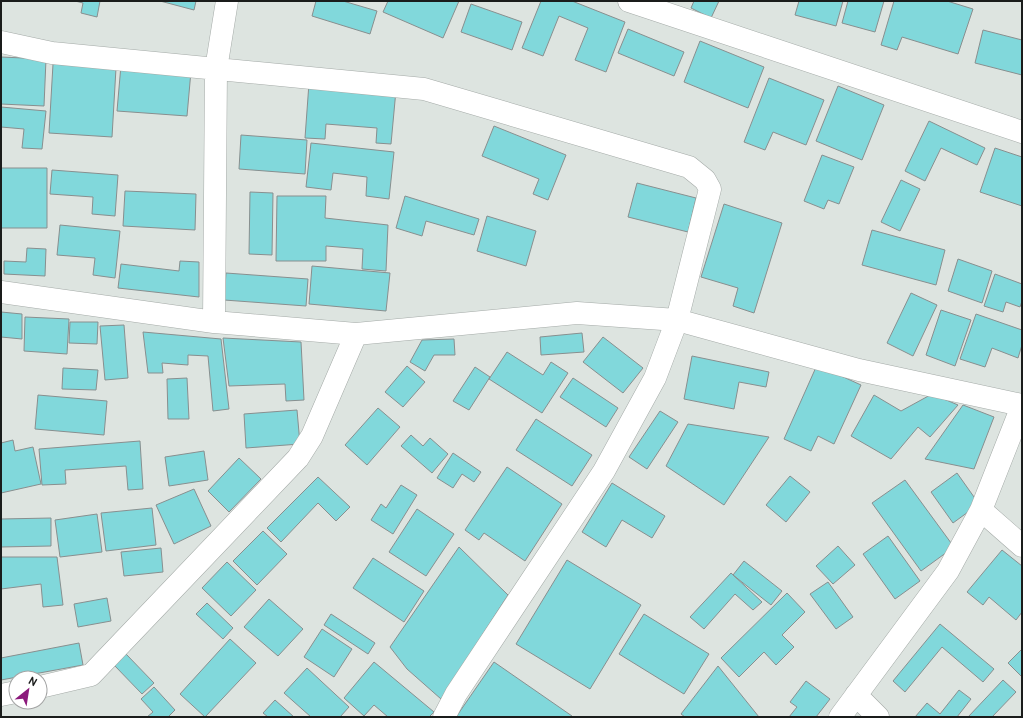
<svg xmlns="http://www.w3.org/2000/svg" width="1023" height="718" font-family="Overpass,sans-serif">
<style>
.building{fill:#81d8db;stroke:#888f8f}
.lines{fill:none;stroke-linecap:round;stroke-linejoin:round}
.minor-casing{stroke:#a4aaa7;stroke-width:23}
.minor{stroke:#fff;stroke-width:22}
</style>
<rect width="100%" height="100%" fill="#dde4e0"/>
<!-- building -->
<path class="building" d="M 75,1 L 100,1 L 97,17 L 81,13 L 83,3 Z
M 160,1 L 196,1 L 194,10 Z
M 316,1 L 343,1 L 377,11 L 370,34 L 312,16 Z
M 388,1 L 459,1 L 443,38 L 383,12 Z
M 541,1 L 572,1 L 625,22 L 606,72 L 575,60 L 588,28 L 559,16 L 543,56 L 522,48 Z
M 694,1 L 719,1 L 711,18 L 691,8 Z
M 799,1 L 843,1 L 836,26 L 795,15 Z
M 848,1 L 884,1 L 875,32 L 842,23 Z
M 894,1 L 947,1 L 973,9 L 958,54 L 902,37 L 897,50 L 881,45 Z
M 471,4 L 522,22 L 512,50 L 461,32 Z
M 628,29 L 684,52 L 674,76 L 618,53 Z
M 983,30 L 1022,40 L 1022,75 L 975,63 Z
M 700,41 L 764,67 L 748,108 L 684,82 Z
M 1,57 L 46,59 L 44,106 L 1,104 Z
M 53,64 L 116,68 L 112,137 L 49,133 Z
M 121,65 L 191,71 L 187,116 L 117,111 Z
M 769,78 L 824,100 L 806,145 L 773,132 L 765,150 L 744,142 Z
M 309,83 L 396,90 L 391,144 L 376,143 L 377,128 L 326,124 L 325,139 L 305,138 Z
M 838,86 L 884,105 L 862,160 L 816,141 Z
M 1,107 L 46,111 L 42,149 L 22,148 L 24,129 L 1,127 Z
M 929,121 L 985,148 L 977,165 L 941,148 L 925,181 L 905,171 Z
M 494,126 L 566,155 L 548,200 L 533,194 L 539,179 L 482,156 Z
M 241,135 L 307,140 L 305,174 L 239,169 Z
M 311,143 L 394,152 L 389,199 L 366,196 L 367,177 L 333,173 L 331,190 L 306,187 Z
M 995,148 L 1022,157 L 1022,206 L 980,192 Z
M 822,155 L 854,167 L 839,204 L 828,200 L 824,209 L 804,201 Z
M 1,168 L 47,168 L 47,228 L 1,228 Z
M 52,170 L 118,175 L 115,216 L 92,214 L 93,197 L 50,194 Z
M 901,180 L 920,189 L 900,231 L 881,222 Z
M 637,183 L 696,198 L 688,232 L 628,217 Z
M 125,191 L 196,194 L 195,230 L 123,226 Z
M 250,192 L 273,193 L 272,255 L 249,254 Z
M 277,196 L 326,196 L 325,218 L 388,225 L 386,271 L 362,269 L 363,249 L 326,246 L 326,261 L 276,261 Z
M 405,196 L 479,219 L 474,235 L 426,221 L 422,236 L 396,228 Z
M 724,204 L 782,223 L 754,313 L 733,306 L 738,288 L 701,277 Z
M 487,216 L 536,231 L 526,266 L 477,251 Z
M 60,225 L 120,231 L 115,278 L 93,275 L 95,258 L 57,255 Z
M 872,230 L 945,250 L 936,285 L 862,265 Z
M 27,248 L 46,249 L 45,276 L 4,274 L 4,261 L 26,262 Z
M 958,259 L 992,271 L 982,303 L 948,291 Z
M 180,261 L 199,262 L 199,297 L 118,288 L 121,264 L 179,271 Z
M 312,266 L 390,273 L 386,311 L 309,304 Z
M 226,273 L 308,279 L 306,306 L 224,300 Z
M 995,274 L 1022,284 L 1022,301 L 1020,307 L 1006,302 L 1003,312 L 984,306 Z
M 911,293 L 937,305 L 913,356 L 887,343 Z
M 941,310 L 971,320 L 955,366 L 926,355 Z
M 1,312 L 22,314 L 22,339 L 1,337 Z
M 976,314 L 1022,330 L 1022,345 L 1018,358 L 992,348 L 985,367 L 960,359 Z
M 25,317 L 69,319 L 67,354 L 24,351 Z
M 70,322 L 98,322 L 97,344 L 69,343 Z
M 124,325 L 128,378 L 105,380 L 100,326 Z
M 143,332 L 221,339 L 229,409 L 213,411 L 208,356 L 188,355 L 188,365 L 162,363 L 163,373 L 148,373 Z
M 582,333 L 584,352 L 541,355 L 540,337 Z
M 603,337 L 643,368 L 623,393 L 583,362 Z
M 223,338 L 301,342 L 304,400 L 286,401 L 285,384 L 229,386 Z
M 454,339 L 455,355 L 434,355 L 425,371 L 410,362 L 422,340 Z
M 507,352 L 543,375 L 551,362 L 568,373 L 542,413 L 489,379 Z
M 692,356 L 769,372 L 766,387 L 739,382 L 734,409 L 684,399 Z
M 817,365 L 861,385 L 834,444 L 818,436 L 811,451 L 784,439 Z
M 407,366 L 425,382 L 403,407 L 385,392 Z
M 475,367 L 490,377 L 469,410 L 453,401 Z
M 63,368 L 98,370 L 96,390 L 62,389 Z
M 187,378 L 189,419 L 168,419 L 167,379 Z
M 573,378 L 618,408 L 606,427 L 560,397 Z
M 932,394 L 958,405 L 930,437 L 918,427 L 891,459 L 851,436 L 874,395 L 901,411 Z
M 38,395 L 107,401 L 104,435 L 35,429 Z
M 963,405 L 994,417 L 974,469 L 925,459 Z
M 378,408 L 400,427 L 367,465 L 345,445 Z
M 297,410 L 300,444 L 246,448 L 244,414 Z
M 660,411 L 678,422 L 647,469 L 629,457 Z
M 536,419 L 592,455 L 572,486 L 516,450 Z
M 688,424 L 769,437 L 724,505 L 666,466 Z
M 411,435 L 423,446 L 430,438 L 448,454 L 432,473 L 401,446 Z
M 13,440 L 15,451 L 33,447 L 41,484 L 1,493 L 1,443 Z
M 140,441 L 143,489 L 128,490 L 126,466 L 65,470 L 66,484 L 42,485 L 39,449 Z
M 204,451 L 208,480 L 169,486 L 165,457 Z
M 453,453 L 481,472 L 474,482 L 462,474 L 453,488 L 437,478 Z
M 239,458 L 261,479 L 229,512 L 208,491 Z
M 507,467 L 562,504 L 525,561 L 484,533 L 479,540 L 465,530 Z
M 957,473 L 979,504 L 953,523 L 931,492 Z
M 790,476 L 810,492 L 786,522 L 766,505 Z
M 318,477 L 350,507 L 336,521 L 318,503 L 281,542 L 267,528 Z
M 905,480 L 954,547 L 921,571 L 872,503 Z
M 612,483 L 665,516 L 652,538 L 622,520 L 606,547 L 582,532 Z
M 401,485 L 417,495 L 393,534 L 371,520 L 381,504 L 386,508 Z
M 194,489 L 211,526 L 174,544 L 156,505 Z
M 152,508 L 156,545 L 106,551 L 101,513 Z
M 417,509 L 454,534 L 426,576 L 389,552 Z
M 97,514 L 102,552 L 60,557 L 55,520 Z
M 51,518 L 51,546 L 1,547 L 1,519 Z
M 263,531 L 287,554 L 257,585 L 233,561 Z
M 888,536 L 920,581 L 895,599 L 863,554 Z
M 838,546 L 855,565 L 833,584 L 816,566 Z
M 459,547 L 508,595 L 441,699 L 407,669 L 390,647 Z
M 161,548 L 163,572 L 124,576 L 121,552 Z
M 1002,550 L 1022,566 L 1022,612 L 1016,620 L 989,597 L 983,605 L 967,592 Z
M 1,557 L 57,557 L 63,605 L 43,607 L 41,584 L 1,589 Z
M 373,558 L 424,591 L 404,622 L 353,588 Z
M 567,560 L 641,605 L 590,689 L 516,644 Z
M 744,561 L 782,591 L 771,605 L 733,575 Z
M 227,562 L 256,590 L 231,616 L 202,588 Z
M 731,573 L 762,602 L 753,610 L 735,594 L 704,629 L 690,617 Z
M 828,582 L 853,617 L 836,629 L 810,594 Z
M 787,593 L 805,612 L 782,635 L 794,647 L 776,665 L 764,652 L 739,677 L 721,658 Z
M 107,598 L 111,621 L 78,627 L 74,604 Z
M 269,599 L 303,629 L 278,656 L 244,627 Z
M 207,603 L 233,628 L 223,639 L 196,614 Z
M 331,614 L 375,643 L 368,654 L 324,625 Z
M 644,614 L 709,654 L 684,694 L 619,654 Z
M 940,624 L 994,669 L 983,682 L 942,647 L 905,692 L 893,681 Z
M 322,629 L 352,649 L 334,677 L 304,657 Z
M 230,639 L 256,663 L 205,717 L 180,694 Z
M 79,643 L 83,665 L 1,680 L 1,658 Z
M 1022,649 L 1022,677 L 1008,663 Z
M 126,654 L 154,683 L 142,694 L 114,665 Z
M 374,662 L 434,712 L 429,717 L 388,717 L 374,705 L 364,716 L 344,698 Z
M 494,662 L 572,716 L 571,717 L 456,717 Z
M 718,666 L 759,717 L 685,717 L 681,714 Z
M 307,668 L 349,707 L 340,717 L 311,717 L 284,693 Z
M 1003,680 L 1016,692 L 992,717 L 968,717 Z
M 806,681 L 830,699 L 816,717 L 789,717 L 797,707 L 790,702 Z
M 154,687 L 175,710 L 168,717 L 147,717 L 153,712 L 141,699 Z
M 959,690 L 971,699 L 957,717 L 915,717 L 927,703 L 940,714 Z
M 275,700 L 294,717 L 268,717 L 263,713 Z"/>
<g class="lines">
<defs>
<path id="minor" d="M 629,1 L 1022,132
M 1,42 L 52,53 L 424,89 L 689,167 L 705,180 L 710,189 L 677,320 L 655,378 L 604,471 L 456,694 L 444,717
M 1,292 L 214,322 L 356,334 L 577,313 L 677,320 L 859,370 L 1022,405
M 214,322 L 216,69 L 227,1
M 981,510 L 1022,546
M 40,687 L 91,675 L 298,458 L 312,436 L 356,334
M 1,695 L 16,692
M 856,695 L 878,717
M 840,717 L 948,571 L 981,510 L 1022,406"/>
</defs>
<!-- minor casing -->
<use href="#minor" class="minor-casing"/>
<!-- minor -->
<use href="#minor" class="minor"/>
</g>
<!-- border -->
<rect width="1023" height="718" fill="none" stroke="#1a1c1b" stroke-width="4"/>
<!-- north arrow -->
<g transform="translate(28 690) rotate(30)"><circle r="19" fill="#ffffff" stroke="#a3a4a4"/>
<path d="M0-3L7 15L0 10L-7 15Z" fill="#8c1a7c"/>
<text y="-6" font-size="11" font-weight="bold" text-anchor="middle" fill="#1a1c1b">N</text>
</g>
</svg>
